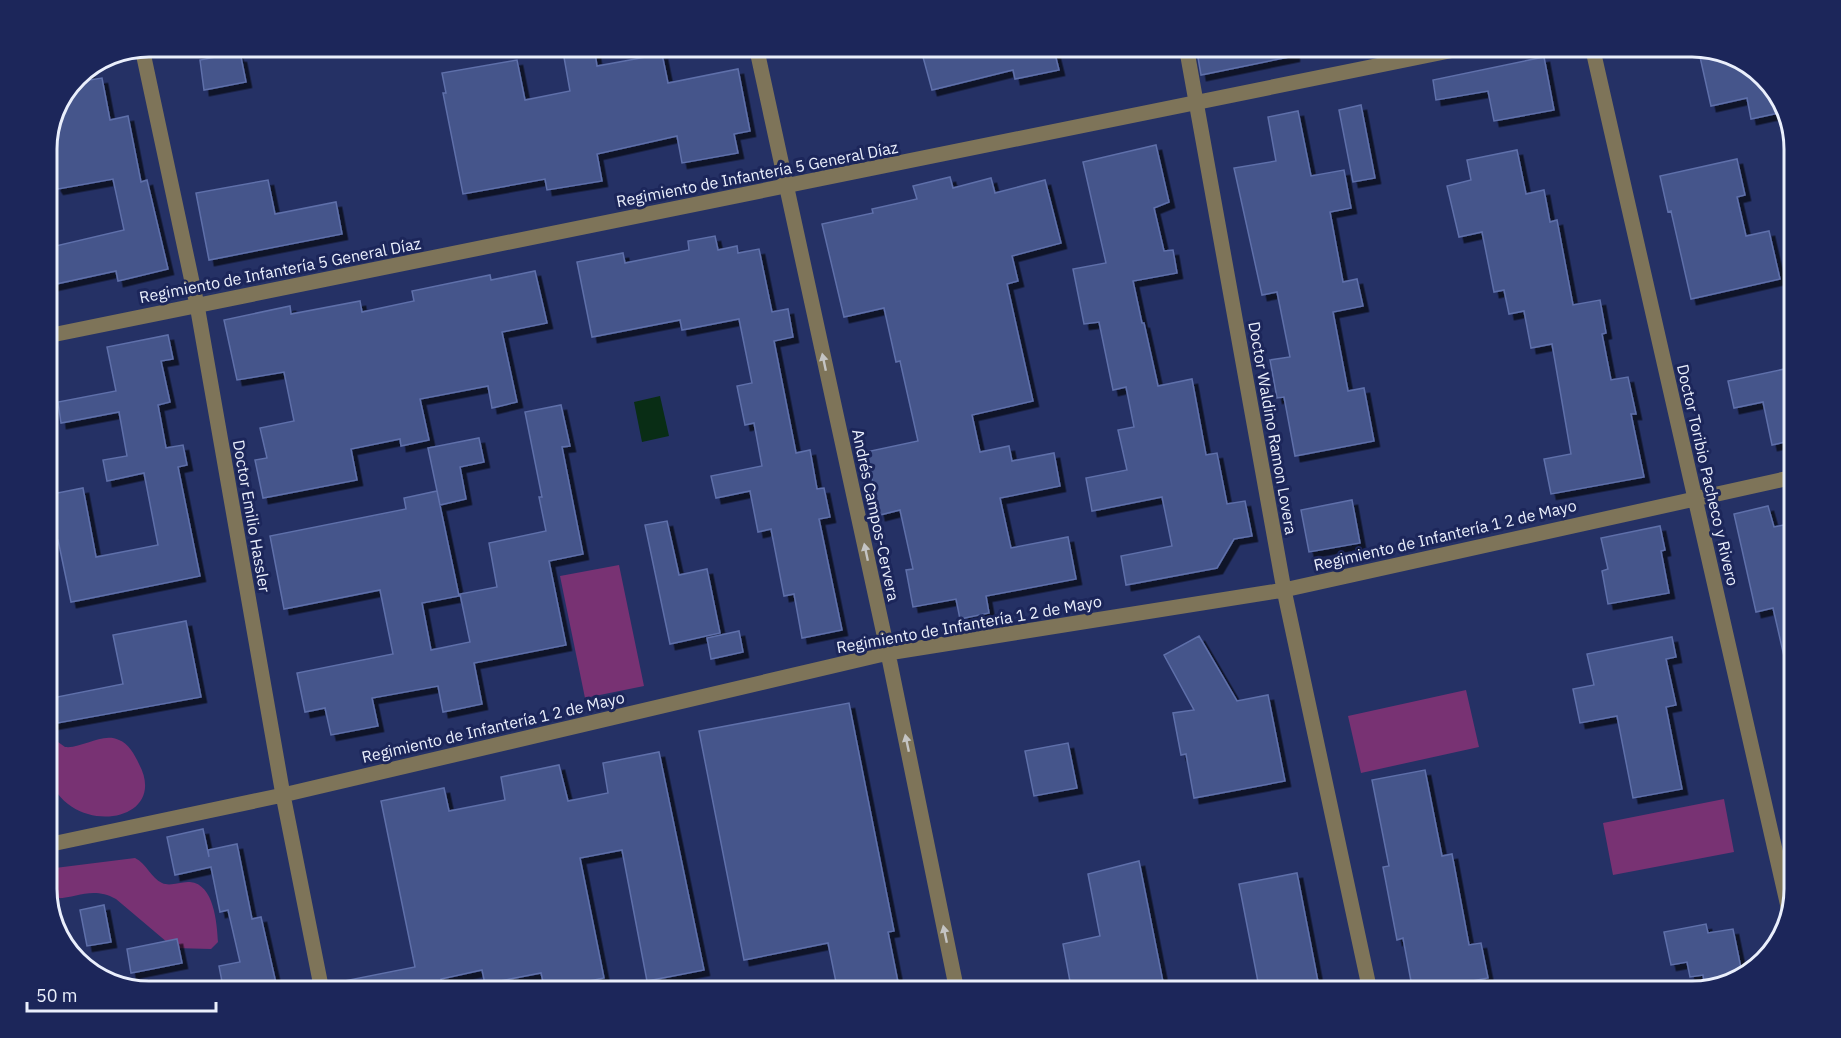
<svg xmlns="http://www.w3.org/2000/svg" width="1841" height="1038" font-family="'IBM Plex Sans',sans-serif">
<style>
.green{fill:#783273}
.water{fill:#092d15}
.building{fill:#44548b;stroke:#5f70aa;stroke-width:1.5;filter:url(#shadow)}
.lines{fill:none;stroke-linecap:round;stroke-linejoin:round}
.minor{stroke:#7e7459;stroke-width:15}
.oneway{fill:#c4c4c3}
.labels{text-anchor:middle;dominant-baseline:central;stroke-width:6;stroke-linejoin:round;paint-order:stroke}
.street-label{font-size:16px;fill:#eaeffc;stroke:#1c265a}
.rim{fill:none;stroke:#eaeffc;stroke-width:3}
</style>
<defs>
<filter id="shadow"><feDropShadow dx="5.5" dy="5.5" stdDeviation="0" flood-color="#0009"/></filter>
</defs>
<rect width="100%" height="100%" fill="#253165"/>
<!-- green -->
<path class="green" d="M 619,565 L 644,686 L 585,698 L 560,576 Z
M 1466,690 L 1479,747 L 1361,773 L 1348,716 Z
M 47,725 L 58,742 L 65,747 C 82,749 102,732 119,740 C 128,743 135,755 139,764 C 171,824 68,839 48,775 C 43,761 47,740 47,725 Z
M 1724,799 L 1734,852 L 1613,875 L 1603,823 Z
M 135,858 C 147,864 151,878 162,883 C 171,887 181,881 190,882 C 214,884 217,923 218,942 L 211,949 L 174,948 L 116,899 C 88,884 73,903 47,897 L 47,869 Z"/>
<!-- water -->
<path class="water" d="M 660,396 L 669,436 L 642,442 L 634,402 Z"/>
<!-- building -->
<path class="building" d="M 562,46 L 594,46 L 597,66 L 662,54 L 668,83 L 738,69 L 750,131 L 734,134 L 738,153 L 682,163 L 677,136 L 597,154 L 602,181 L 547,190 L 545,179 L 463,194 L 443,93 L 446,93 L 442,73 L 517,60 L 525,100 L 570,91 Z
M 920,46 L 1053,46 L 1059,70 L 1015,79 L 1013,70 L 932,90 Z
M 1196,46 L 1293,46 L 1294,56 L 1201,75 Z
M 1698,48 L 1743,60 L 1780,97 L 1783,112 L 1751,119 L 1747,98 L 1711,106 Z
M 237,53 L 238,57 L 241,57 L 246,82 L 204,90 L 200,60 Z
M 1544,57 L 1554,110 L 1494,121 L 1488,91 L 1436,100 L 1433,80 Z
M 88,69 L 90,80 L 102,78 L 110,120 L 128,116 L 141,182 L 147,180 L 168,269 L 118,281 L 116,271 L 47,286 L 47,248 L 124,230 L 113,179 L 58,189 L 56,186 L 48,141 L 77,76 Z
M 1361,105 L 1375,178 L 1353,182 L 1339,110 Z
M 1298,111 L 1311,176 L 1344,170 L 1351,208 L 1330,212 L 1343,282 L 1357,279 L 1363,306 L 1333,312 L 1348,391 L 1364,388 L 1374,441 L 1295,456 L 1284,397 L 1277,398 L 1270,360 L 1290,357 L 1277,292 L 1262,295 L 1234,168 L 1276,161 L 1268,117 Z
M 1156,145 L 1169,202 L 1154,208 L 1164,251 L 1173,250 L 1177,273 L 1133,281 L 1142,323 L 1144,323 L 1158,386 L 1192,379 L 1206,455 L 1217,453 L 1227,504 L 1245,501 L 1252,536 L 1234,539 L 1217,568 L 1126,585 L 1121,556 L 1172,546 L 1162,497 L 1092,511 L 1086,478 L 1127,470 L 1118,430 L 1134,427 L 1126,387 L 1113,390 L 1099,322 L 1084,324 L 1073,269 L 1106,263 L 1083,162 Z
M 1517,150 L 1526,194 L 1544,190 L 1550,222 L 1557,220 L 1573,305 L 1600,300 L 1606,333 L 1602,334 L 1611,380 L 1628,377 L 1636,414 L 1631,414 L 1644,477 L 1551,494 L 1544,459 L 1571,454 L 1552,344 L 1531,348 L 1524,311 L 1509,314 L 1504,290 L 1494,292 L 1482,232 L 1459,237 L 1447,186 L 1471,180 L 1467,160 Z
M 1737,159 L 1745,195 L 1737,197 L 1746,236 L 1769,231 L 1780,279 L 1691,299 L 1671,211 L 1668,212 L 1660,176 Z
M 950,177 L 953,188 L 991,178 L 995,193 L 1045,180 L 1061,243 L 1012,256 L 1018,281 L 1007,284 L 1033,401 L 972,415 L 980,452 L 1009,446 L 1012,461 L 1054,453 L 1060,486 L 1000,498 L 1011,548 L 1068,537 L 1076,579 L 986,596 L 989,613 L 960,619 L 956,599 L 913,607 L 906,570 L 913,569 L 900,510 L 880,515 L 866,452 L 918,441 L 900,361 L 896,362 L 884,308 L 844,317 L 822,224 L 873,213 L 872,209 L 917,199 L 913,186 Z
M 268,180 L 275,214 L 336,202 L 342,234 L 209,260 L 196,193 Z
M 715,236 L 718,250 L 737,246 L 738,253 L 759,249 L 772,312 L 788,309 L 793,337 L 774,341 L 796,453 L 810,450 L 817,489 L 824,488 L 830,517 L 819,519 L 842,630 L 802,638 L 794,594 L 784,596 L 771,529 L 758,532 L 750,491 L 716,498 L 711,476 L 762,466 L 754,423 L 745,425 L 737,386 L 752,383 L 739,319 L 682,330 L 680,320 L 592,337 L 577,262 L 623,253 L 625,263 L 689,250 L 688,241 Z
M 535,271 L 547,323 L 502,332 L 517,402 L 492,408 L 488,386 L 420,399 L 429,440 L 401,446 L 400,439 L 351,449 L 357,480 L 263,498 L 255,460 L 267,458 L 260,428 L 294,421 L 284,372 L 237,380 L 224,320 L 290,306 L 291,314 L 360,301 L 362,312 L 414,301 L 412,291 L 490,275 L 491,280 Z
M 168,335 L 173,359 L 161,361 L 170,402 L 158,405 L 166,448 L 183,445 L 187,465 L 178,467 L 200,576 L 71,602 L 58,540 L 47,543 L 47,495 L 83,488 L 96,557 L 158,545 L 144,473 L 107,481 L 103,460 L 127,456 L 119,412 L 61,423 L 58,402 L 116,391 L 107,347 Z
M 1794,367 L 1794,440 L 1772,445 L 1763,402 L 1734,408 L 1728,381 Z
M 561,405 L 570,446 L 562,447 L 583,554 L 549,561 L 566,645 L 474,663 L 482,704 L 443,712 L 438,686 L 372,698 L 378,726 L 331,735 L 325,708 L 305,712 L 297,673 L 393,654 L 380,590 L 284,609 L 270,536 L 406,509 L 404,498 L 437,491 L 459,596 L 422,603 L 431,650 L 470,642 L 460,594 L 497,587 L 489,543 L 546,531 L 539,497 L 542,497 L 525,412 Z
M 479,438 L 484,462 L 460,467 L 466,499 L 440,505 L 428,448 Z
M 1352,500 L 1360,543 L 1309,552 L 1301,510 Z
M 1768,506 L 1774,527 L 1794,523 L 1794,664 L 1786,665 L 1773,608 L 1756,612 L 1734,514 Z
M 667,521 L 679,575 L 707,569 L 720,633 L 670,644 L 645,525 Z
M 1660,526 L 1665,550 L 1661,551 L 1669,593 L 1608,604 L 1602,571 L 1608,569 L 1601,538 Z
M 186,621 L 201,697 L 52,724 L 47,699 L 123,684 L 113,635 Z
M 739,631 L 743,652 L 711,659 L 707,638 Z
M 1199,636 L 1237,701 L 1268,695 L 1285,781 L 1194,798 L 1186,754 L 1181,755 L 1173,713 L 1194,710 L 1164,655 Z
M 1672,637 L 1676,657 L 1666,659 L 1676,705 L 1666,707 L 1682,789 L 1633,798 L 1617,716 L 1580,723 L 1573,689 L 1594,685 L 1587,654 Z
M 849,703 L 894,931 L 888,932 L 900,992 L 838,992 L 828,943 L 744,960 L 699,731 Z
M 1068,743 L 1077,788 L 1034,796 L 1025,751 Z
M 659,752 L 704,970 L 647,981 L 622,850 L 580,858 L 604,978 L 545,990 L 541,973 L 485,984 L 482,970 L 441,979 L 443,992 L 340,992 L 339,982 L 415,967 L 381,801 L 444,788 L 449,811 L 505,800 L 501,777 L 559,765 L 568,801 L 608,793 L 603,763 Z
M 1425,770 L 1442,856 L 1452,854 L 1469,945 L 1481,943 L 1488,978 L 1413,992 L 1403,938 L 1397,940 L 1383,867 L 1389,866 L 1372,780 Z
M 203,829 L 209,857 L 208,850 L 237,844 L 252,919 L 261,917 L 278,992 L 224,992 L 219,966 L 240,962 L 228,910 L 220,912 L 211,867 L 175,875 L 167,837 Z
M 1139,861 L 1165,992 L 1072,992 L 1063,944 L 1100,936 L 1088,874 Z
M 1297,873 L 1320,992 L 1260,992 L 1239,884 Z
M 104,905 L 111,942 L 87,946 L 80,910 Z
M 1706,924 L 1708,933 L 1733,929 L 1743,978 L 1705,988 L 1703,975 L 1690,977 L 1687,962 L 1671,965 L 1664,932 Z
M 177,939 L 182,963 L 131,973 L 127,949 Z"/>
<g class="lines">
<!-- minor -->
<path class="minor" d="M 756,46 L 888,653 L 957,991
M 1186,46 L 1284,590 L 1370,991
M 1592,46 L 1789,911
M 142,48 L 197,305 L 283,795 L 322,991
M 47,336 L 1474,46
M 47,845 L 283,795 L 888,653 L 1284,590 L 1794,477"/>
</g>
<!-- one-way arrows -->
<defs><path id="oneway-solid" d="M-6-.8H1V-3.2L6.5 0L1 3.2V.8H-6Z" transform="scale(1.5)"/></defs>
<g class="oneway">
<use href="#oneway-solid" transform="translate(824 362) rotate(-102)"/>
<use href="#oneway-solid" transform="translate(866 552) rotate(-102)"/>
<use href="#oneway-solid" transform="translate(907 743) rotate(-102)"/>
<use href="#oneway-solid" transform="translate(945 934) rotate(-102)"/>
</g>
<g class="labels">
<!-- street labels -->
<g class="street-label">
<text transform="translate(757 174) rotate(-11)">Regimiento de Infantería 5 General Díaz</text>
<text transform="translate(280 270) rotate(-11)">Regimiento de Infantería 5 General Díaz</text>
<text transform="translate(1273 428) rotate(80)">Doctor Waldino Ramon Lovera</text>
<text transform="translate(1708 475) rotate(77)">Doctor Toribio Pacheco y Rivero</text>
<text transform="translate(876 515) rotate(78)">Andrés Campos-Cervera</text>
<text transform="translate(252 516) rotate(80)">Doctor Emilio Hassler</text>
<text transform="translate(1445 535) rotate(-13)">Regimiento de Infantería 1 2 de Mayo</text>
<text transform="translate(969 624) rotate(-10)">Regimiento de Infantería 1 2 de Mayo</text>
<text transform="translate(493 727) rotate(-13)">Regimiento de Infantería 1 2 de Mayo</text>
</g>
</g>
<!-- crop -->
<path d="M0 0H1841V1038H0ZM149 57H1692A92 92 0 0 1 1784 149V889A92 92 0 0 1 1692 981H149A92 92 0 0 1 57 889V149A92 92 0 0 1 149 57Z" fill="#1c265a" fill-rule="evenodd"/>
<path class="rim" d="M149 57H1692A92 92 0 0 1 1784 149V889A92 92 0 0 1 1692 981H149A92 92 0 0 1 57 889V149A92 92 0 0 1 149 57Z"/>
<!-- scale -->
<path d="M27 1002v9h189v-9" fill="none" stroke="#eaeffc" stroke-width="3"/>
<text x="36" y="1002" font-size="18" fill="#eaeffc" stroke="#1c265a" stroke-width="4.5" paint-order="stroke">50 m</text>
</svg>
